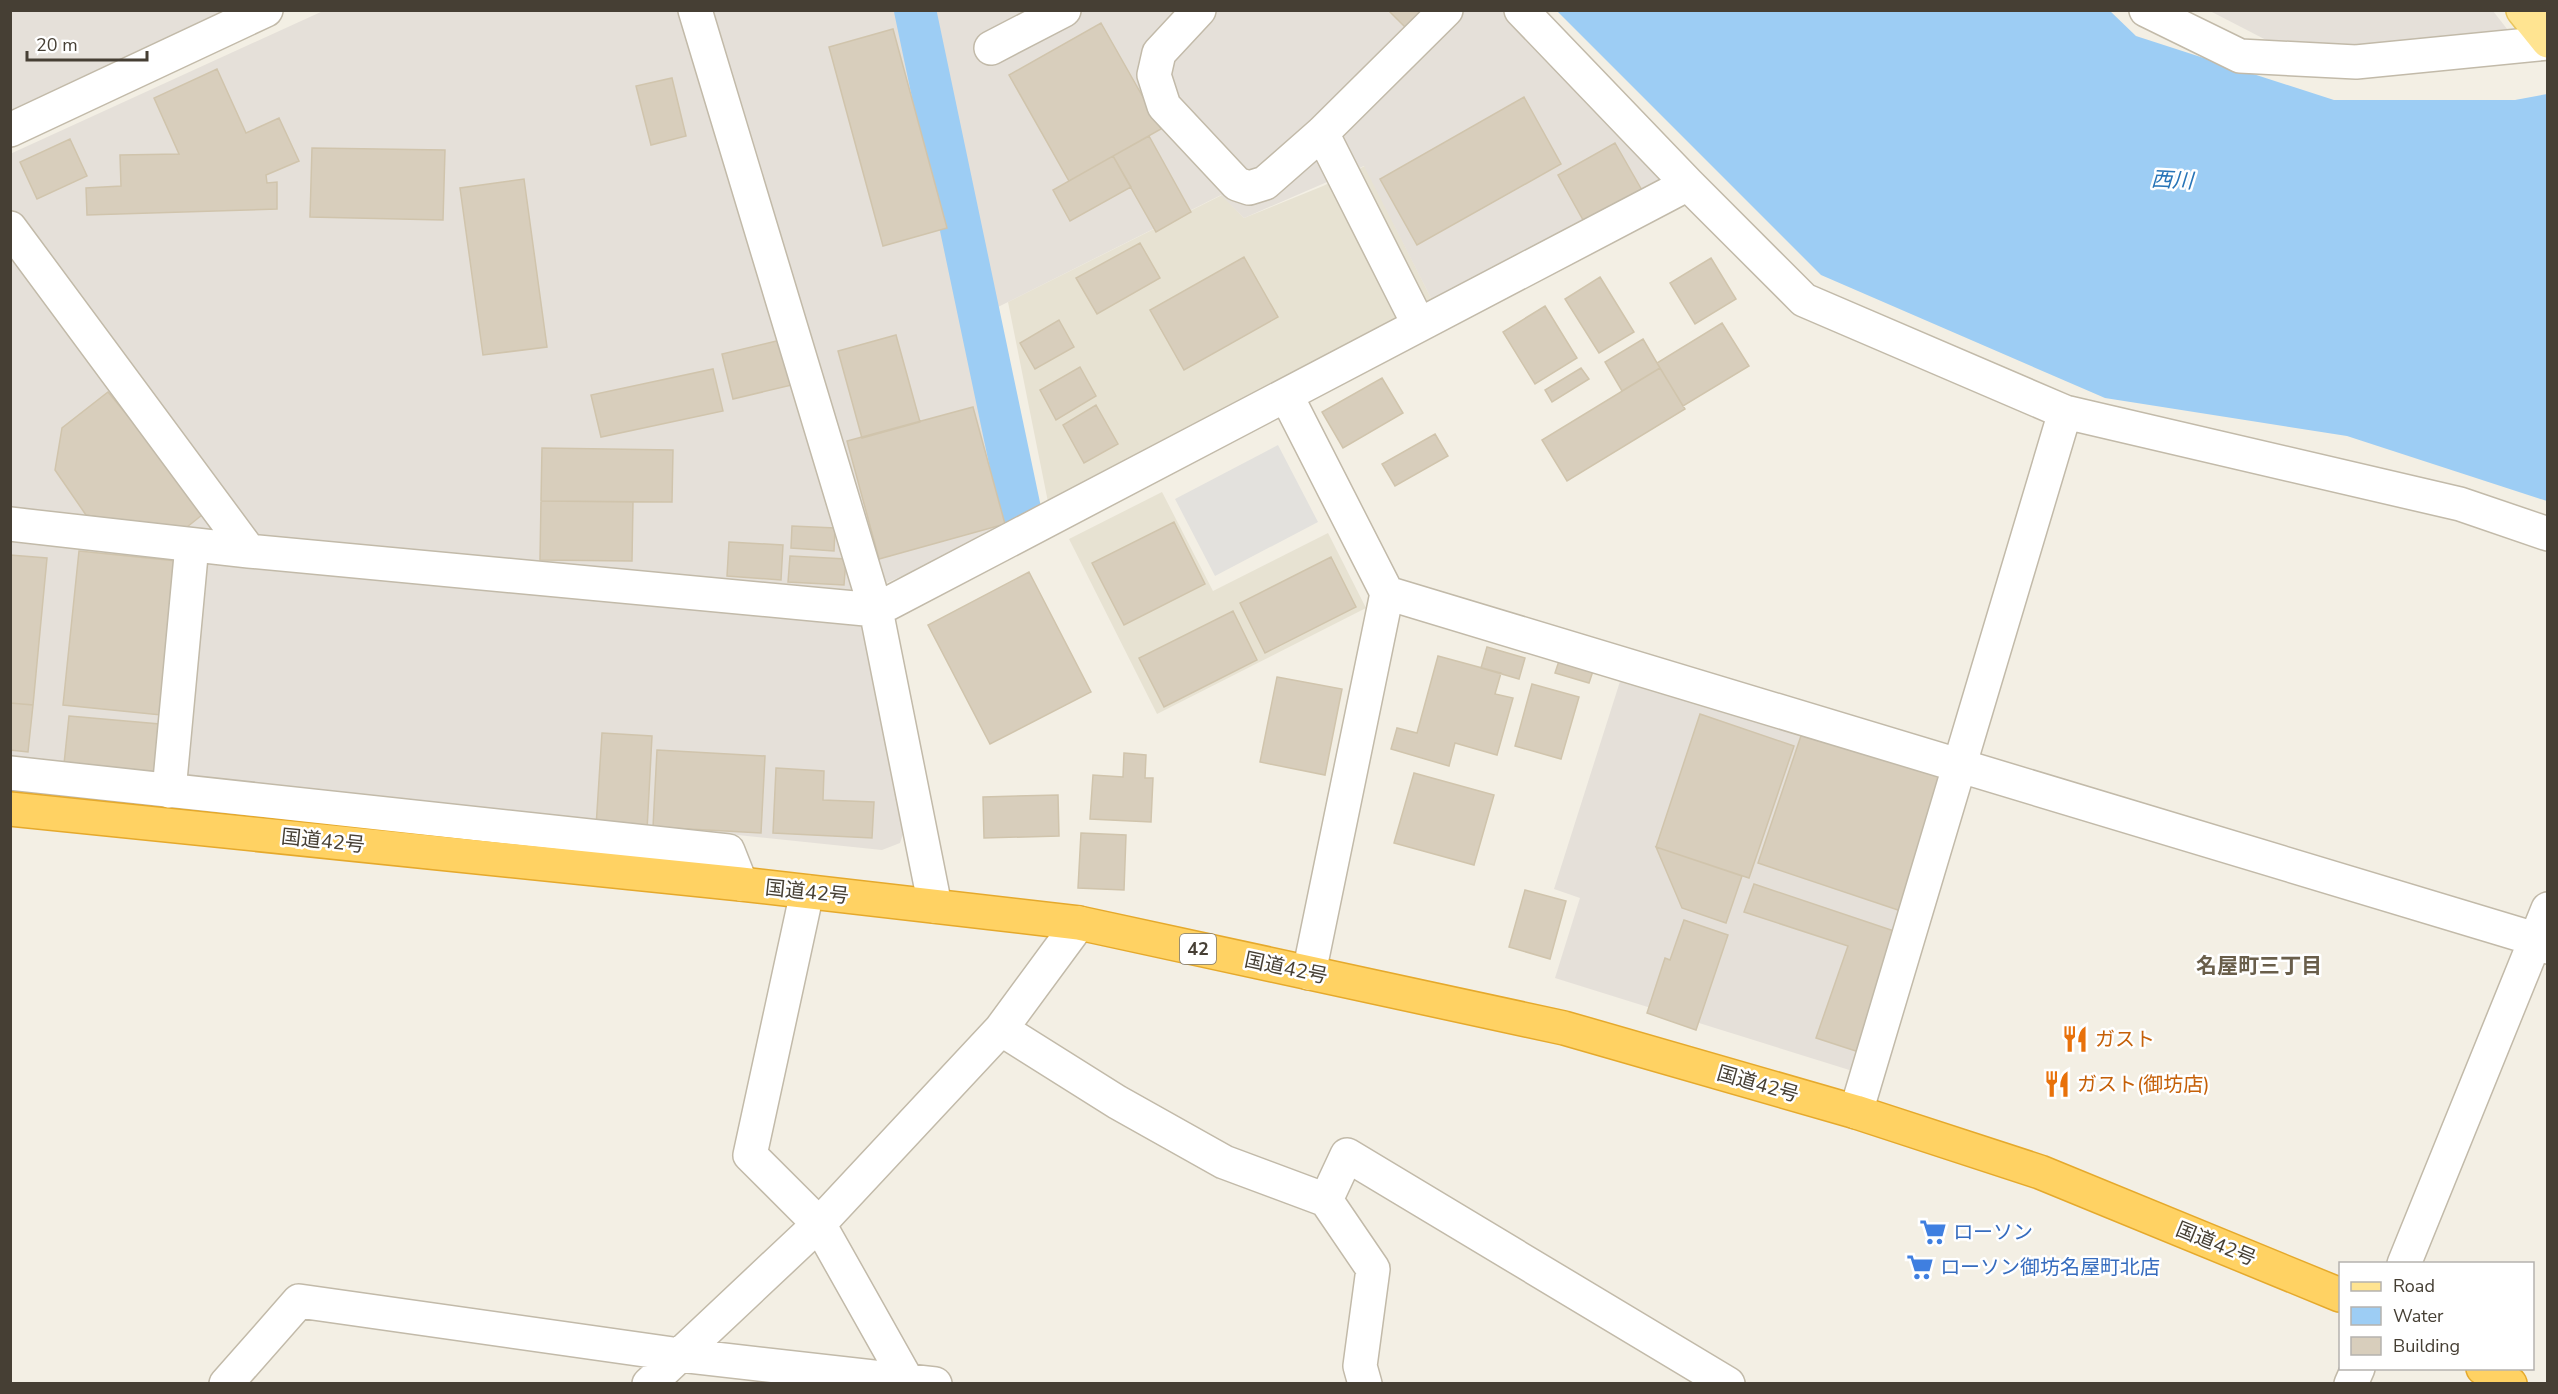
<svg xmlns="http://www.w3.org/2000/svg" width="2558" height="1394" font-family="'Nunito Sans','Noto Sans JP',sans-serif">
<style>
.residential{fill:#e7e2d2}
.industrial{fill:#e5e0d9}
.parking{fill:#e3e1dd}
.water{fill:#9dcdf4}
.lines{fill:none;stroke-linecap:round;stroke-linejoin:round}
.canal{stroke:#9dcdf4;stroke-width:42}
.building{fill:#d8cebc;stroke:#d0c4ac;stroke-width:1.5}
.minor-casing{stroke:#c2baa9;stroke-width:36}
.major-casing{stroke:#eac55c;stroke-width:36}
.highway-casing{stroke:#e5a92c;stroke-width:36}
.minor{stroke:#fff;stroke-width:33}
.major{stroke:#ffe491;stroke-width:33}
.highway{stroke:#ffd263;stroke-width:33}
.labels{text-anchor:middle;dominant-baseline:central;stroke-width:5;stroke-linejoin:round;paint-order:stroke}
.shield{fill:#fff;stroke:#7e7971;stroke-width:1.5}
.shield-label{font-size:18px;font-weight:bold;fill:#463f34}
.street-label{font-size:20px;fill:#463f34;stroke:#fff}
.food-label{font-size:20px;fill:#c56008;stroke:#fff;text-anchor:start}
.shop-label{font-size:20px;fill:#366cbe;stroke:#fff;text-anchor:start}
.water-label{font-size:21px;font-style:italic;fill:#2774b7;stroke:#fff}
.neighbourhood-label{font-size:21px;font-weight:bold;fill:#695e4a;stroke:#fff}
</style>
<rect width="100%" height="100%" fill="#f3efe4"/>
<!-- residential -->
<path class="residential" d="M 1365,166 L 1436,308 L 1049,507 L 1008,302 L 1222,195 L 1244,218 L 1323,186 Z
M 1162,492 L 1213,591 L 1328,533 L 1366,608 L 1157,714 L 1069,539 Z"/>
<!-- industrial -->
<path class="industrial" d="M 11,11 L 226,11 L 11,115 Z
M 323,11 L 677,11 L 856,589 L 902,821 L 903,834 L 900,843 L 882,850 L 457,806 L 11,767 L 10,154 Z
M 708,11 L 1506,11 L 1669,173 L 1664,196 L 1436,308 L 1364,166 L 1244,218 L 1221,195 L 980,316 L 1037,518 L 886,583 Z
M 2210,11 L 2493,11 L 2511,34 L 2324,52 L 2272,43 Z
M 1623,672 L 1954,775 L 1859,1073 L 1555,978 L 1580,898 L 1554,889 Z"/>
<!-- parking -->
<path class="parking" d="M 1278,445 L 1318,522 L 1215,576 L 1175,499 Z"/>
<!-- water -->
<path class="water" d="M 1557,11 L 2110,11 L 2136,36 L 2334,100 L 2515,100 L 2547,94 L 2547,501 L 2347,436 L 2105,398 L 1821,275 Z"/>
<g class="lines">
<!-- canal -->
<path class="canal" d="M 915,10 L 1021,514"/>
</g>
<!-- building -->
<path class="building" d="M 1388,10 L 1427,10 L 1408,30 Z
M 1101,23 L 1161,129 L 1069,181 L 1009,75 Z
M 893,29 L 947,228 L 883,246 L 829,47 Z
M 217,69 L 246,133 L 279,118 L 299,161 L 266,175 L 267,183 L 277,182 L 277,209 L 87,215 L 86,188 L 121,186 L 120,155 L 179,154 L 154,98 Z
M 672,78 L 686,136 L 651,145 L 636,86 Z
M 1524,97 L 1561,164 L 1417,245 L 1380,179 Z
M 1149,136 L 1191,212 L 1156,232 L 1113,156 Z
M 70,139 L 87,176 L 37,199 L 20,162 Z
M 1615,143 L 1655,213 L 1597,245 L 1558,175 Z
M 312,148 L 445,150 L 443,220 L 310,217 Z
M 1113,156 L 1131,187 L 1070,221 L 1053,190 Z
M 524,179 L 547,347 L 483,355 L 460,188 Z
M 1140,243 L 1160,278 L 1097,314 L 1076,278 Z
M 1244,257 L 1278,317 L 1184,370 L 1150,310 Z
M 1711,258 L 1736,299 L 1695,324 L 1670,283 Z
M 1600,277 L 1634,332 L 1599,353 L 1565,299 Z
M 1545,306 L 1577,358 L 1535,384 L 1503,332 Z
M 1059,320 L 1074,347 L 1035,369 L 1020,343 Z
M 1722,323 L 1749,366 L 1683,406 L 1657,363 Z
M 896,335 L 920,422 L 862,438 L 838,351 Z
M 785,339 L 796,384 L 733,399 L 722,354 Z
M 1643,339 L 1660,368 L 1622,391 L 1605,362 Z
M 1080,367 L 1096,396 L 1056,420 L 1040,390 Z
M 1581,368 L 1589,379 L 1552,402 L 1545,390 Z
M 1660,368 L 1685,409 L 1567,481 L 1542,440 Z
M 713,369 L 723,411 L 601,437 L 591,395 Z
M 1382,378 L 1403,413 L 1343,448 L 1322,412 Z
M 108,392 L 207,511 L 182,531 L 86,515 L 55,470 L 62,428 Z
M 1096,405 L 1118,444 L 1084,463 L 1063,425 Z
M 973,407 L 1005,524 L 879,559 L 847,441 Z
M 1435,434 L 1448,456 L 1395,486 L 1382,464 Z
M 542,448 L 673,450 L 672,502 L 541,501 Z
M 541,501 L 633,502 L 632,561 L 540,560 Z
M 1174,522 L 1205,584 L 1124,625 L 1092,563 Z
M 792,526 L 835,528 L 834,551 L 791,548 Z
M 729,542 L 783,545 L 781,580 L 727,576 Z
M 79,551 L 177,561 L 161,715 L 63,705 Z
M 10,555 L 47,558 L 33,705 L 10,703 Z
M 790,556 L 846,559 L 844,585 L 788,582 Z
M 1331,557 L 1356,607 L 1265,653 L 1240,603 Z
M 1029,572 L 1091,692 L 990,744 L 928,625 Z
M 1233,611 L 1257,660 L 1164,707 L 1139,658 Z
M 1487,647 L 1525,658 L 1519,679 L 1481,668 Z
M 1438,656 L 1501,673 L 1495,694 L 1513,698 L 1497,755 L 1455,743 L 1449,766 L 1391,749 L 1397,728 L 1417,733 Z
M 1559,661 L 1593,671 L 1589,683 L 1555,673 Z
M 1277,677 L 1342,689 L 1325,775 L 1260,762 Z
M 1532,684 L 1579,697 L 1561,759 L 1515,746 Z
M 10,703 L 33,705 L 28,752 L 10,750 Z
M 1700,714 L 1794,746 L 1749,878 L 1656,847 Z
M 69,716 L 171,725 L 166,774 L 64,764 Z
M 1805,724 L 1955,775 L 1907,913 L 1758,863 Z
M 602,733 L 652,736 L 647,830 L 596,827 Z
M 657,750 L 765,756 L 761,833 L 653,827 Z
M 1124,753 L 1146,755 L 1145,778 L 1153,778 L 1151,822 L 1090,819 L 1093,775 L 1123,777 Z
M 776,768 L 824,771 L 823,800 L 874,802 L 872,838 L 773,833 Z
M 1414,773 L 1494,795 L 1474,865 L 1394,843 Z
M 1058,795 L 1059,836 L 984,838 L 983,797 Z
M 1081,833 L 1126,835 L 1124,890 L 1078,888 Z
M 1656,847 L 1742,876 L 1726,923 L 1682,908 Z
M 1754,884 L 1903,934 L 1862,1053 L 1816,1038 L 1848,946 L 1744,912 Z
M 1525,890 L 1566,901 L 1550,959 L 1509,947 Z
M 1684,920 L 1728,935 L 1696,1030 L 1647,1013 L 1665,958 L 1670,960 Z"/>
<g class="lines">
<defs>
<path id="minor" d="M 695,10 L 876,610 L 935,906
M 1199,10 L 1159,53 L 1154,75 L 1164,106 L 1237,184 L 1249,188 L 1265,183 L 1322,133 L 1446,10
M 2146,10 L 2240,56 L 2356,62 L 2548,43
M 991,48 L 1064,10
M 10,130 L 266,10
M 1322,133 L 1419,325
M 1688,184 L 1804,300 L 2065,412 L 2460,504 L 2548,534
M 10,228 L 249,551
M 1286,395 L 1387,593 L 1309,973
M 10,524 L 249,551 L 876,610 L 1688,184 L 1521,10
M 1387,593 L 2535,939 L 2548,947
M 10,773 L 728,851 L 741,884
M 169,791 L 192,545
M 807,892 L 750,1155 L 819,1224 L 909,1384
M 1001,1029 L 1117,1102 L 1224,1162 L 1326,1200 L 1347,1155 L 1728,1384
M 1856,1112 L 2065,412
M 1326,1200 L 1373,1269 L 1360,1366 L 1365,1384
M 2404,1264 L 2548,909
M 226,1384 L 299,1301 L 680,1355 L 935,1384
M 649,1384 L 819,1224 L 1001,1029 L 1079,923
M 2351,1384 L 2358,1368"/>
<path id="major" d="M 2523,10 L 2548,41"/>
<path id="highway" d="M 10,809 L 741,884 L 1079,923 L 1564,1028 L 1856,1112 L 2040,1172 L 2340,1295
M 2483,1368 L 2510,1384"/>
</defs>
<!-- minor casing -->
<use href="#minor" class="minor-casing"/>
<!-- major casing -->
<use href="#major" class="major-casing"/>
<!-- highway casing -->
<use href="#highway" class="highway-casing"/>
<!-- minor -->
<use href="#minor" class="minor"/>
<!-- major -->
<use href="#major" class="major"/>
<!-- highway -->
<use href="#highway" class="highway"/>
</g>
<!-- icons -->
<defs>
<symbol id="restaurant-bare" viewBox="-9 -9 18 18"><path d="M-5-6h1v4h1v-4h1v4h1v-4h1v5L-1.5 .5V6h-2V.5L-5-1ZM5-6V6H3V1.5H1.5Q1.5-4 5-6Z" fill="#e8710a" stroke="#fff" stroke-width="2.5" paint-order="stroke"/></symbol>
<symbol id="supermarket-bare" viewBox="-9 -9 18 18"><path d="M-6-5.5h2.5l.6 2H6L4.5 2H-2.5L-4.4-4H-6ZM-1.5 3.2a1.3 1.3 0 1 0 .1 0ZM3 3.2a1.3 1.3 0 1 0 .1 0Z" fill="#3f7fe0" stroke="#fff" stroke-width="2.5" paint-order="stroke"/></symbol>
</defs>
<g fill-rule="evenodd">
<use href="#restaurant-bare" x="2056" y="1020" width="38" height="38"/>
<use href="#restaurant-bare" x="2038" y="1065" width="38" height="38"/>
<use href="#supermarket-bare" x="1914" y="1213" width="38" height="38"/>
<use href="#supermarket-bare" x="1901" y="1248" width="38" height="38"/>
</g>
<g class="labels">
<!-- shield labels -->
<rect class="shield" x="1180" y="934" width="36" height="30" rx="4.5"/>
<g class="shield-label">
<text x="1198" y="949">42</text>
</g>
<!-- street labels -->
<g class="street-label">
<text transform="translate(323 841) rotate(6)">国道42号</text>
<text transform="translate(807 892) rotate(6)">国道42号</text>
<text transform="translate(1286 968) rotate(12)">国道42号</text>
<text transform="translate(1758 1084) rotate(16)">国道42号</text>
<text transform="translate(2216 1244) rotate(22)">国道42号</text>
</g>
<!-- food labels -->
<g class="food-label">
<text x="2095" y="1039">ガスト</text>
<text x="2077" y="1084">ガスト(御坊店)</text>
</g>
<!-- shop labels -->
<g class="shop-label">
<text x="1953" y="1232">ローソン</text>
<text x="1940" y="1267">ローソン御坊名屋町北店</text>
</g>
<!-- water labels -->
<g class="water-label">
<text transform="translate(2172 180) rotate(3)">西川</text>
</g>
<!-- neighbourhood labels -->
<g class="neighbourhood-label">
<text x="2259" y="966">名屋町三丁目</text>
</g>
</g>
<!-- border -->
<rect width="2558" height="1394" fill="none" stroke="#463f34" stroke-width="24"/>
<!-- legend -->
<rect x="2339" y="1262" width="195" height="108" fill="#ffffff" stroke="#b5b2ae" stroke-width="1.5"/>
<rect x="2351" y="1282" width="30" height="9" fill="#ffe491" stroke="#b5b2ae" stroke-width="1.5"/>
<text x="2393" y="1292" font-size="18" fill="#463f34">Road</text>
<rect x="2351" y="1307" width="30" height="18" fill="#9dcdf4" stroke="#b5b2ae" stroke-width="1.5"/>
<text x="2393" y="1322" font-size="18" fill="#463f34">Water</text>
<rect x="2351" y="1337" width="30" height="18" fill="#d8cebc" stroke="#b5b2ae" stroke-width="1.5"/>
<text x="2393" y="1352" font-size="18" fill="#463f34">Building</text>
<!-- scale -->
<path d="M27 51v9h120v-9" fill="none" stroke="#463f34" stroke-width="3"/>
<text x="36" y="51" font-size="18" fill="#463f34" stroke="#ffffff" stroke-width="4.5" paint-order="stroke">20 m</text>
</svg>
